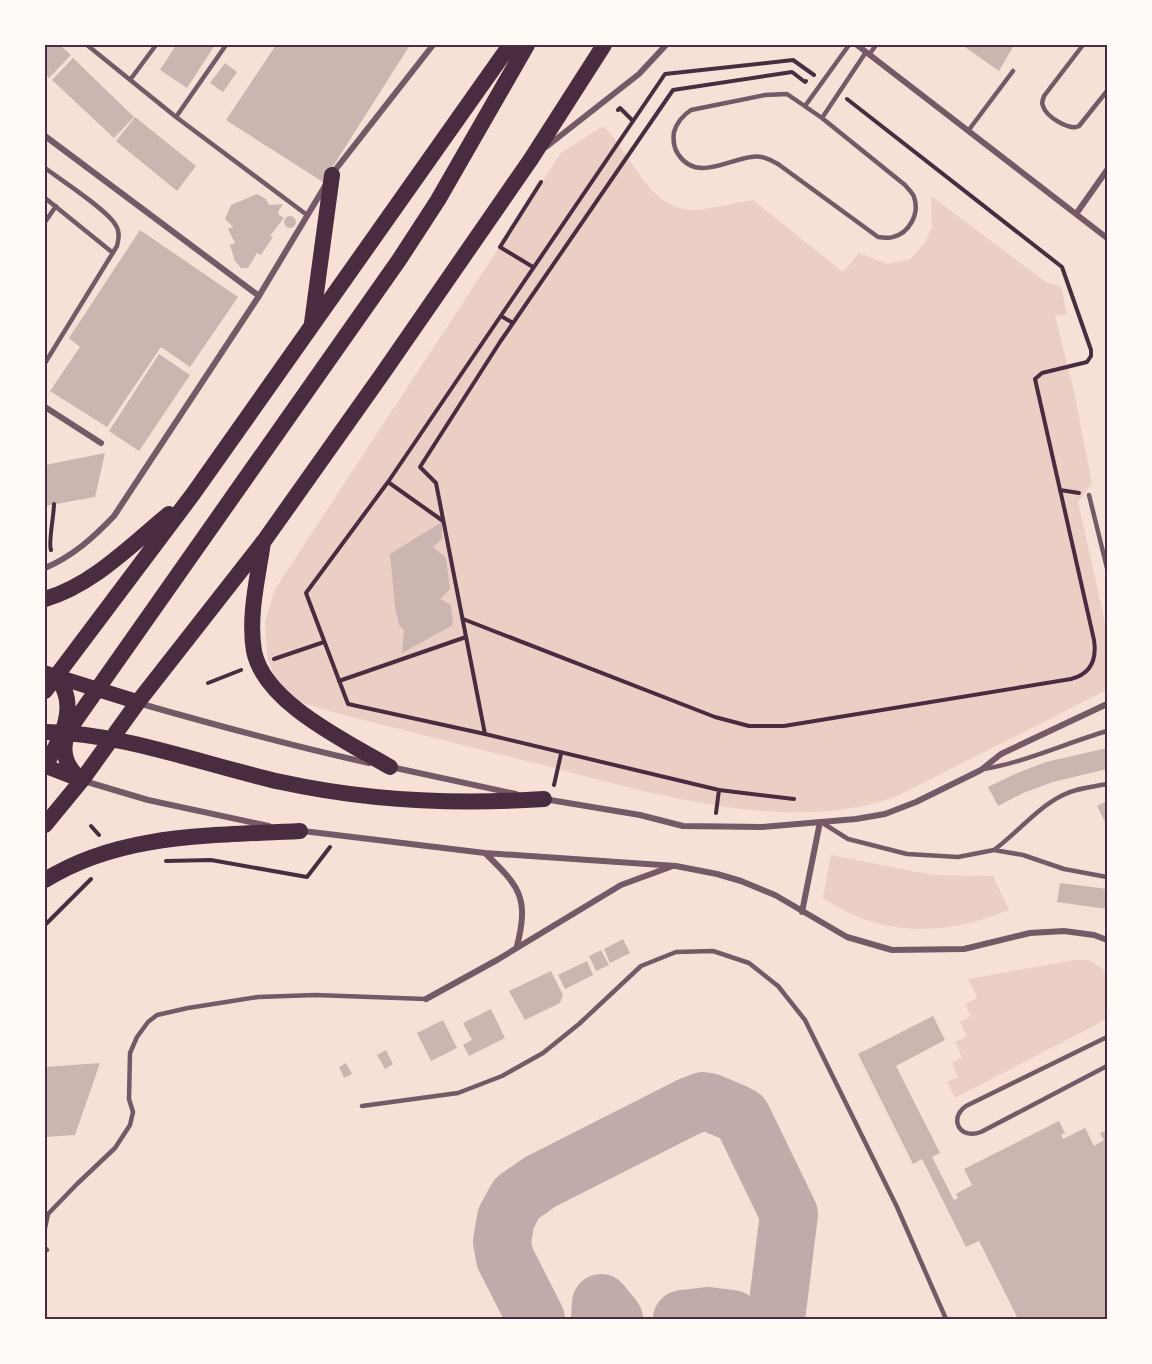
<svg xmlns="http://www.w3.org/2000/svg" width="1152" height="1364" font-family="'Titillium Web',sans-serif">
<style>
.green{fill:#ebcfc5}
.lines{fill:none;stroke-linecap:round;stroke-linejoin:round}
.taxiway{stroke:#c3aaaa;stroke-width:58}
.building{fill:#ccb4b1}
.path{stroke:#4a2c40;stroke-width:4}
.service{stroke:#755966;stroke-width:4.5}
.minor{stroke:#755966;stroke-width:6}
.primary{stroke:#4a2c40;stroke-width:15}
.trunk{stroke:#4a2c40;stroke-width:16}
.neatline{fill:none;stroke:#4a2c40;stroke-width:2}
</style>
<rect width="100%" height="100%" fill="#f7e1d7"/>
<!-- green -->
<path class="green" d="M 603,126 C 632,153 650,213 697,210 C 715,208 734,203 753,200 L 843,272 L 859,253 L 888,264 L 910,259 L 925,243 L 932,227 L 931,196 L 1047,283 L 1061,286 L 1067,314 L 1055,316 L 1074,391 L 1092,484 L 1078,502 L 1107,631 L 1107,690 L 895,797 C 788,835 655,794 550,767 C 477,749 405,731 333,712 L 295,701 L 274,676 L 267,656 L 265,622 L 275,589 L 561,153 Z
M 831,855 L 933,875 L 993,876 L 1009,910 C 947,936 880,938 823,898 Z
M 1075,960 L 1089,960 L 1107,972 L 1107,1019 L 955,1098 L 947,1082 L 958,1077 L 952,1063 L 962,1057 L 955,1042 L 967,1036 L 960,1022 L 971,1016 L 965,1004 L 977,998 L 968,979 Z"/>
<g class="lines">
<!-- taxiway -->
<path class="taxiway" d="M 536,1319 L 505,1258 L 502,1242 L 506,1218 L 517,1198 L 540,1182 L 688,1107 L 703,1101 L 709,1102 L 735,1113 L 742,1117 L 789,1214 L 776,1319
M 600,1319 L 601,1303 L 614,1319
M 682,1319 L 708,1316 L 732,1319"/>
</g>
<!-- building -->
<path class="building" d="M 45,45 L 60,45 L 71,55 L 49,78 L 45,74 Z
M 176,45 L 215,45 L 187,88 L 160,70 Z
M 276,45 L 410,45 L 323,182 L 226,120 Z
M 962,45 L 1014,45 L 999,71 Z
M 73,58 L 134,117 L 114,138 L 52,80 Z
M 225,63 L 237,72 L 223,92 L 210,83 Z
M 135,117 L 196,166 L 177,191 L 116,141 Z
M 257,194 L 266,199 L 269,205 L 283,204 L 278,212 L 279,215 L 284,218 L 270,236 L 273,237 L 261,255 L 257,253 L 248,268 L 241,268 L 235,261 L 230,245 L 235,243 L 228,229 L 233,227 L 225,219 L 231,205 Z
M284 222a6 6 0 1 1 12 0a6 6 0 1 1-12 0Z
M 140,230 L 238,297 L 190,367 L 161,347 L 107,427 L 50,391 L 80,347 L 69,338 Z
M 159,354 L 190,375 L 139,451 L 109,431 Z
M 105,453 L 95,497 L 45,506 L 45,465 Z
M 442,522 L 442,539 L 433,547 L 446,558 L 450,589 L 440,599 L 451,605 L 453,625 L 402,653 L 404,631 L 399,625 L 395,607 L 390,554 Z
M 1107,748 L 1107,769 L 1053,782 L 1023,793 L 998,806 L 988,787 L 1015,774 L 1046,762 Z
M 1107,801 L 1107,826 L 1097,806 Z
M 1060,883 L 1107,889 L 1107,909 L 1057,902 Z
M 623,939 L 630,953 L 610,963 L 604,949 Z
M 601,950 L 609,965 L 596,971 L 589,956 Z
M 587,961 L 593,975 L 565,989 L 558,975 Z
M 551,971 L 563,995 L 560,1003 L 525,1020 L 509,991 Z
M 491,1009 L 505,1038 L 469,1056 L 463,1045 L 472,1040 L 463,1023 Z
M 933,1016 L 945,1040 L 896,1066 L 940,1153 L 932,1157 L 954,1200 L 958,1198 L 956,1194 L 972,1185 L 964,1169 L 1059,1121 L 1065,1133 L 1061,1135 L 1063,1139 L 1085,1128 L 1094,1146 L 1104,1140 L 1100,1133 L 1107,1130 L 1107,1319 L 1018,1319 L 979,1241 L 966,1247 L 922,1159 L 913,1164 L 858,1054 Z
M 443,1020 L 457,1048 L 431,1061 L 417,1033 Z
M 386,1050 L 393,1064 L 385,1069 L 377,1055 Z
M 100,1063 L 75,1135 L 45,1137 L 45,1067 Z
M 346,1063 L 352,1074 L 344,1078 L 339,1067 Z"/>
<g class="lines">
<!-- path -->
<path class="path" d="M 618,110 L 620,108 L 633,121
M 533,267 L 500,247 L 541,182
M 501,316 L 513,323
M 388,482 L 443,521
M 1060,490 L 1079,493
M 51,550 C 48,544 54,515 54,504
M 463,619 L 715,717 L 749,726 L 784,726 L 1071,679 C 1091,674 1097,660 1094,640 L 1035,379 L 1042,373 L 1087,362 L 1091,356 L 1091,350 L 1062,267 L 847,99
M 274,659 L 324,642
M 339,681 L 466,637
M 208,683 L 241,670
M 485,734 L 436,483 L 420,467 L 500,342 L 673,90 L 792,72 L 805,82 L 806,81
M 554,785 L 561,754
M 794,799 L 719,790 L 485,734 L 348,704 L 306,593 L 388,482 L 665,74 L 793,60 L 814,75
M 716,813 L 719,790
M 91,826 L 99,835
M 166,861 L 211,860 L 307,877 L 330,847
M 45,925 L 91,879"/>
<!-- service -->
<path class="service" d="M 87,45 L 176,117 L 307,215
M 1083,45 L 1044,96 C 1043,100 1041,102 1043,106 C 1046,117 1070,131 1079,126 L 1107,91
M 869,55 L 876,45
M 130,80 L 156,45
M 787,94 L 822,118 L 905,185 C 908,189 913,193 914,197 C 920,214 909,233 893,237 C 888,239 883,237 878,237 L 778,164 C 769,159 761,155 751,157 C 727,160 696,182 678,154 C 674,148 673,139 674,132 C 677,122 682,116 691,110 L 765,95 Z
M 805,106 L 849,45
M 176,117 L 226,45
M 822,118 L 866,52
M 968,131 L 1013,71
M 45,168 C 61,180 106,209 115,224 C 120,231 119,238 117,246 L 45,363
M 45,198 L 113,253
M 45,222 L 56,206
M 1089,495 L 1107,568
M 984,769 C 1026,762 1066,743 1107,731
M 821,822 L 848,839 L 907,854 L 958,857 L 994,850 L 1023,855 L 1064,869 L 1107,877
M 994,850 C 1017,833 1036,809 1061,796 C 1075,788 1092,787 1107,784
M 1107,1037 L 966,1106 C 948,1119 960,1140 981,1132 L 1107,1066
M 362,1106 L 458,1093 L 502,1076 L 543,1053 L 579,1024 L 641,966 L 676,952 L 713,951 L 749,963 L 778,986 L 805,1020 L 897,1207 L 946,1319
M 45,1228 L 48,1214 L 77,1184 L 115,1148 L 130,1125 L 133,1112 L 129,1099 L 130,1053 L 137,1037 L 148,1022 L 157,1015 L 188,1008 L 258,997 L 315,995 L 426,999
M 45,1248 L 47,1250"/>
<!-- minor -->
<path class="minor" d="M 857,45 L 1107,238
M 45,136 L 259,296
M 546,147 L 639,74 L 666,45
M 332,174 L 433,45
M 1076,214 L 1107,170
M 45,407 L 101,443
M 45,568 C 73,556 93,538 114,516 L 259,296 L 325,186
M 138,703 C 215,725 292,746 369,763
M 391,767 L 516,794
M 84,781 L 148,800 L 269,826
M 544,799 L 640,815 L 683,826 L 762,827 L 856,819 L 885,814 L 916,802 L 981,770 L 1001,754 L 1107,704
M 303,831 L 485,853 L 676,866 L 717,874 L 741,881 L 775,895 L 847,937 L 892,950 L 964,949 L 1030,933 L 1064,931 L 1094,935 L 1107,940
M 486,854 C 520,887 529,898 517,946
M 802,912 L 820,822
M 426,999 L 497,960 L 621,885 L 670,867"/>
<!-- primary -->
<path class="primary" d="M 45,673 L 138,702
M 45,766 L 81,780"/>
<!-- trunk -->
<path class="trunk" d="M 312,323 L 332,175
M 263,542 C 258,577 248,616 254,651 C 264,703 348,742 390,767
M 45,599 C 93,585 131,545 169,514
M 45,691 L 193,494 L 510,45
M 45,732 C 123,733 205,765 281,782 C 368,801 455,805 544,799
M 45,766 C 61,739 81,703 55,676
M 82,780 C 66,768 60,751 68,731 L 399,260 L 438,200 L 527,45
M 45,825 L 82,780 L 138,702 L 264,541 L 383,373 L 531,159 L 604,45
M 45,880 C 122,832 213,836 300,831"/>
</g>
<!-- border -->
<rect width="1152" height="1364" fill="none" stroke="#fffaf5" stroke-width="93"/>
<rect x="46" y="46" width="1060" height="1272" class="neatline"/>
</svg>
